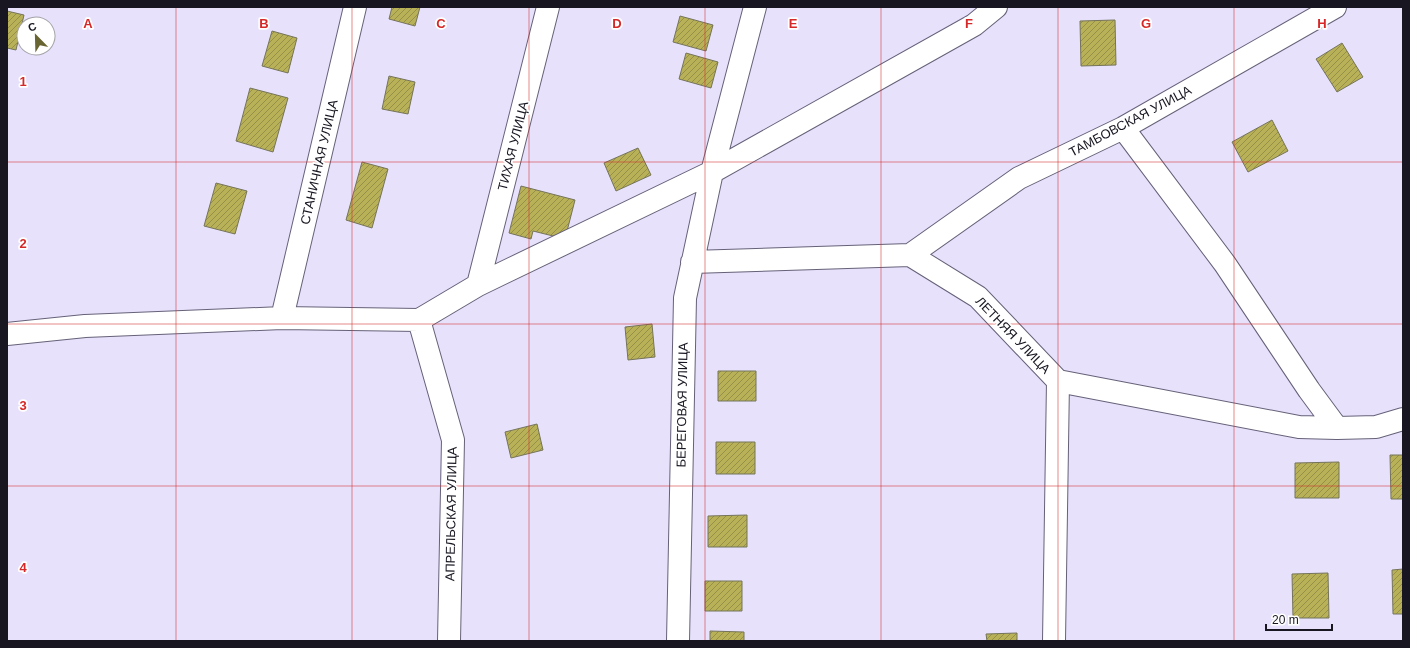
<svg xmlns="http://www.w3.org/2000/svg" width="1410" height="648" font-family="Arial,sans-serif">
<style>
.building{fill:url(#building-hatch);stroke:#75745b}
.lines{fill:none;stroke-linecap:round;stroke-linejoin:round}
.minor-casing{stroke:#666178;stroke-width:24}
.minor{stroke:#fff;stroke-width:22}
.grid{fill:none;stroke:#d62828;stroke-width:1;stroke-opacity:0.55}
.labels{text-anchor:middle;dominant-baseline:central;stroke-width:3.5;stroke-linejoin:round;paint-order:stroke}
.street-label{font-size:13px;fill:#181620;stroke:#fff}
.grid-label{font-size:13px;text-anchor:middle;font-weight:bold;fill:#d62828;stroke:#fff;stroke-width:3.5;stroke-linejoin:round;paint-order:stroke}
</style>
<defs>
<pattern id="building-hatch" width="6" height="6" patternUnits="userSpaceOnUse"><rect width="6" height="6" fill="#b8b158"/><path d="M-1 1l2-2M0 6l6-6M5 7l2-2" fill="none" stroke="#958f48"/></pattern>
</defs>
<rect width="100%" height="100%" fill="#e7e1fc"/>
<!-- building -->
<path class="building" d="M 392,7 L 420,7 L 415,26 L 389,19 Z
M 7,11 L 24,15 L 16,50 L 7,48 Z
M 680,16 L 713,25 L 706,51 L 673,42 Z
M 1115,20 L 1116,65 L 1081,66 L 1080,21 Z
M 272,31 L 297,38 L 288,73 L 262,66 Z
M 1342,43 L 1363,77 L 1337,92 L 1316,59 Z
M 686,53 L 718,62 L 711,88 L 679,79 Z
M 389,76 L 415,82 L 408,114 L 382,109 Z
M 250,88 L 288,98 L 273,152 L 236,141 Z
M 1272,120 L 1288,151 L 1248,172 L 1232,142 Z
M 638,148 L 651,175 L 616,191 L 604,163 Z
M 362,162 L 388,169 L 372,228 L 346,220 Z
M 216,183 L 247,191 L 235,234 L 204,226 Z
M 521,186 L 575,200 L 565,239 L 533,231 L 531,239 L 509,233 Z
M 652,324 L 655,357 L 628,360 L 625,327 Z
M 718,371 L 756,371 L 756,401 L 718,401 Z
M 537,424 L 543,450 L 511,458 L 505,432 Z
M 716,442 L 755,442 L 755,474 L 716,474 Z
M 1390,455 L 1403,455 L 1403,499 L 1391,499 Z
M 1339,462 L 1339,498 L 1295,498 L 1295,463 Z
M 747,515 L 747,547 L 708,547 L 708,516 Z
M 1403,569 L 1403,614 L 1393,614 L 1392,570 Z
M 1328,573 L 1329,618 L 1293,618 L 1292,574 Z
M 705,581 L 742,581 L 742,611 L 705,611 Z
M 710,631 L 744,632 L 744,641 L 710,641 Z
M 1017,633 L 1017,641 L 987,641 L 986,634 Z"/>
<g class="lines">
<defs>
<path id="minor" d="M 1123,128 L 1225,264 L 1309,390 L 1337,428
M 910,255 L 1019,178 L 1123,128 L 1335,7
M 692,262 L 910,255 L 978,297 L 1058,381 L 1054,641
M 478,285 L 548,7
M 282,318 L 355,7
M 419,320 L 453,440 L 449,641
M 7,334 L 85,326 L 282,318 L 419,320 L 478,285 L 712,172 L 974,25 L 996,7
M 1058,381 L 1299,427 L 1337,428 L 1376,427 L 1403,419
M 678,641 L 685,298 L 712,172 L 755,7"/>
</defs>
<!-- minor casing -->
<use href="#minor" class="minor-casing"/>
<!-- minor -->
<use href="#minor" class="minor"/>
</g>
<!-- grid -->
<path class="grid" d="M 176,7 L 176,641M 352,7 L 352,641M 529,7 L 529,641M 705,7 L 705,641M 881,7 L 881,641M 1058,7 L 1058,641M 1234,7 L 1234,641M 7,162 L 1403,162M 7,324 L 1403,324M 7,486 L 1403,486"/>
<g class="labels">
<!-- street labels -->
<g class="street-label">
<text transform="translate(1130 121) rotate(-28)">ТАМБОВСКАЯ УЛИЦА</text>
<text transform="translate(513 146) rotate(-76)">ТИХАЯ УЛИЦА</text>
<text transform="translate(319 162) rotate(-77)">СТАНИЧНАЯ УЛИЦА</text>
<text transform="translate(1013 335) rotate(46)">ЛЕТНЯЯ УЛИЦА</text>
<text transform="translate(682 405) rotate(-89)">БЕРЕГОВАЯ УЛИЦА</text>
<text transform="translate(451 514) rotate(-89)">АПРЕЛЬСКАЯ УЛИЦА</text>
</g>
</g>
<g class="grid-label">
<text x="88" y="28">A</text>
<text x="264" y="28">B</text>
<text x="441" y="28">C</text>
<text x="617" y="28">D</text>
<text x="793" y="28">E</text>
<text x="969" y="28">F</text>
<text x="1146" y="28">G</text>
<text x="1322" y="28">H</text>
<text x="23" y="86">1</text>
<text x="23" y="248">2</text>
<text x="23" y="410">3</text>
<text x="23" y="572">4</text>
</g>
<!-- border -->
<rect width="1410" height="648" fill="none" stroke="#181620" stroke-width="16"/>
<!-- north arrow -->
<g transform="translate(36 36) rotate(337)"><circle r="19" fill="#ffffff" stroke="#a3a2a6"/>
<path d="M0-3L7 15L0 10L-7 15Z" fill="#696532"/>
<text y="-6" font-size="11" font-weight="bold" text-anchor="middle" fill="#181620">С</text>
</g>
<!-- scale -->
<path d="M1266 624v6h66v-6" fill="none" stroke="#181620" stroke-width="2"/>
<text x="1272" y="624" font-size="12" fill="#181620" stroke="#ffffff" stroke-width="3" paint-order="stroke">20 m</text>
</svg>
